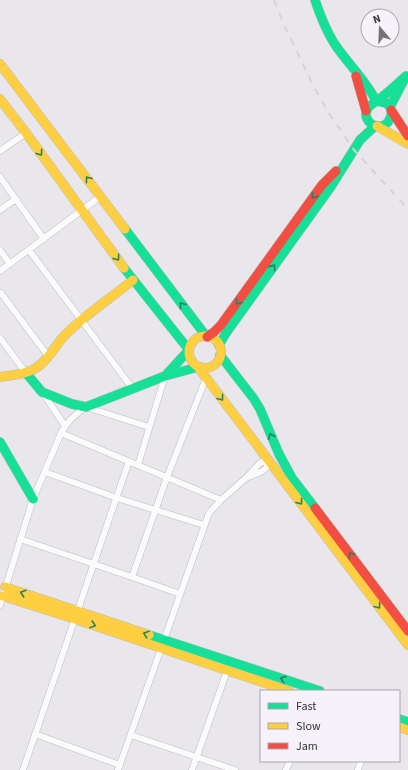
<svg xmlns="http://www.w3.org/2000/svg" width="408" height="770" font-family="'Source Sans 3',sans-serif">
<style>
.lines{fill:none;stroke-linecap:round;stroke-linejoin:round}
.street-casing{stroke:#bdbcbf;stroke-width:7}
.fast-casing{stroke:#bdbcbf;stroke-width:10}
.slow-casing{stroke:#bdbcbf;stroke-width:10}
.jam-casing{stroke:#bdbcbf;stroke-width:10}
.street{stroke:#fcfbfc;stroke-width:6}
.fast{stroke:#16e098;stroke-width:9}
.slow{stroke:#ffcf43;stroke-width:9}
.jam{stroke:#f24e42;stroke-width:9}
.rail{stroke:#d5d3d5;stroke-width:2;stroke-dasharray:7 7;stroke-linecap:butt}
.oneway{stroke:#288163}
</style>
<rect width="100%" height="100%" fill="#e9e7eb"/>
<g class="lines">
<defs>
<path id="street" d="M 0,151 L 26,133
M 0,177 L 44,239
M 0,210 L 16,199
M 0,250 L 10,264
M 29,250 L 82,321 L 133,389
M 0,271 L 101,196
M 1,293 L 48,356
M 0,338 L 26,373
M 43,393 L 65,426
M 61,433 L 221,500
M 138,465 L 165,376
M 45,472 L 117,498 L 204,525
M 20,539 L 132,577 L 180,594
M 132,577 L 167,477 L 206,378
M 0,605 L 33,499 L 61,433 C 67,422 75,414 86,407 L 149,427
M 35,734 L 120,765
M 131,735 L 235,770
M 23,770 L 129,461
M 118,770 L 209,513 L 221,500 L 246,478 L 259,464 L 262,462 L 269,462 C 267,472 255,474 246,478
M 192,770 L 227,671
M 286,770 L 290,761
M 358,770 L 361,761"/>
<path id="fast" d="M 315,0 C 320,15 326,30 334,43 C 347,63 365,79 376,101
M 377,101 C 380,102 383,102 386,103 C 397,110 389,129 377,126 C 368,125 363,115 368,108 C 371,104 374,103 378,100 C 388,93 397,84 406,76
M 390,107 L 404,80
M 125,229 L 206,336
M 124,268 L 189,350
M 219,345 L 226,333 L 330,188 L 360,140 L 375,126
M 220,355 L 254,399 L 260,409 L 279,454 L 292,478 L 315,508
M 26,373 L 42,392 L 72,404 L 86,407 L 165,376 L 198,367
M 166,375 L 188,351
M 0,442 L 33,499
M 149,635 L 320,691
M 399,719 L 408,722"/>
<path id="slow" d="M 0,64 L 125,229
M 0,99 L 26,133 L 124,268
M 377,126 L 408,144
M189 352a16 16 0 1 1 32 0a16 16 0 1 1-32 0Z
M 198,367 L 408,645
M 0,377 C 12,375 25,375 36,368 C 49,360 55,345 66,334 C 86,314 111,298 133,280
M 5,587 L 149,635
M 3,596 L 75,619 L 289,691
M 399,727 L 408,730"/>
<path id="jam" d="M 356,76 L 366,111
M 391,110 L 408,136
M 207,337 L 214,332 L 221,325 L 322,185 L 336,171
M 315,508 L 408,631"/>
</defs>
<!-- street casing -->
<use href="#street" class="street-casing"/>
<!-- fast casing -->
<use href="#fast" class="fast-casing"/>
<!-- slow casing -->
<use href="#slow" class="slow-casing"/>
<!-- jam casing -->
<use href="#jam" class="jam-casing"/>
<!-- street -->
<use href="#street" class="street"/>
<!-- fast -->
<use href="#fast" class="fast"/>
<!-- slow -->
<use href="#slow" class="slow"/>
<!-- jam -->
<use href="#jam" class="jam"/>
<!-- rail -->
<path class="rail" d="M 274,0 L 284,25 L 315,89 L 330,115 L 354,150 L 408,209"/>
</g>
<!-- one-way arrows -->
<defs><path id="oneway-chevron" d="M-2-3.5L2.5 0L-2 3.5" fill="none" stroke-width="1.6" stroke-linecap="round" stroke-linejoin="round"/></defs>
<g class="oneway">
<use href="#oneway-chevron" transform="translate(40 153) rotate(54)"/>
<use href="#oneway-chevron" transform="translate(88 179) rotate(-128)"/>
<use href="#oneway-chevron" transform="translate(314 196) rotate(126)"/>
<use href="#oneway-chevron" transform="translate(117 258) rotate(54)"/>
<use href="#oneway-chevron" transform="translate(273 267) rotate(-55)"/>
<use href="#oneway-chevron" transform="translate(238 302) rotate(126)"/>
<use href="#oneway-chevron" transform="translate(182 305) rotate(-127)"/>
<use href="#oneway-chevron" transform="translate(221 398) rotate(53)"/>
<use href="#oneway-chevron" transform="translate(271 436) rotate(-113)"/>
<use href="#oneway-chevron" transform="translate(300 502) rotate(53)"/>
<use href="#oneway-chevron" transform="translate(351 555) rotate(-127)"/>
<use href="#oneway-chevron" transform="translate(23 593) rotate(-162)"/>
<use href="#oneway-chevron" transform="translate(378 606) rotate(53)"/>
<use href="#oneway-chevron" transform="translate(93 625) rotate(19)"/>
<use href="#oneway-chevron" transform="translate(146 634) rotate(-161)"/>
<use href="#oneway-chevron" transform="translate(283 679) rotate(-162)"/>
</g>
<!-- legend -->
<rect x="260" y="690" width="140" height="72" fill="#f5f2fa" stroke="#a9a6ac"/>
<rect x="268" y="703" width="20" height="6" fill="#16e098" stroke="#a9a6ac"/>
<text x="296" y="710" font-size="12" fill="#363437">Fast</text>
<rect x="268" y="723" width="20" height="6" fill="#ffcf43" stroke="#a9a6ac"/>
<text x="296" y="730" font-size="12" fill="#363437">Slow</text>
<rect x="268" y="743" width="20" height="6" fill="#f24e42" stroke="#a9a6ac"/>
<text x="296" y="750" font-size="12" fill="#363437">Jam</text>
<!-- north arrow -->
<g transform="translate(380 28) rotate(341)"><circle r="19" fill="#f5f2fa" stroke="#a9a6ac"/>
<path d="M0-3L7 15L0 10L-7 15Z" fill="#757376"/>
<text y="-6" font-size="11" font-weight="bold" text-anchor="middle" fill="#363437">N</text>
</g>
</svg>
